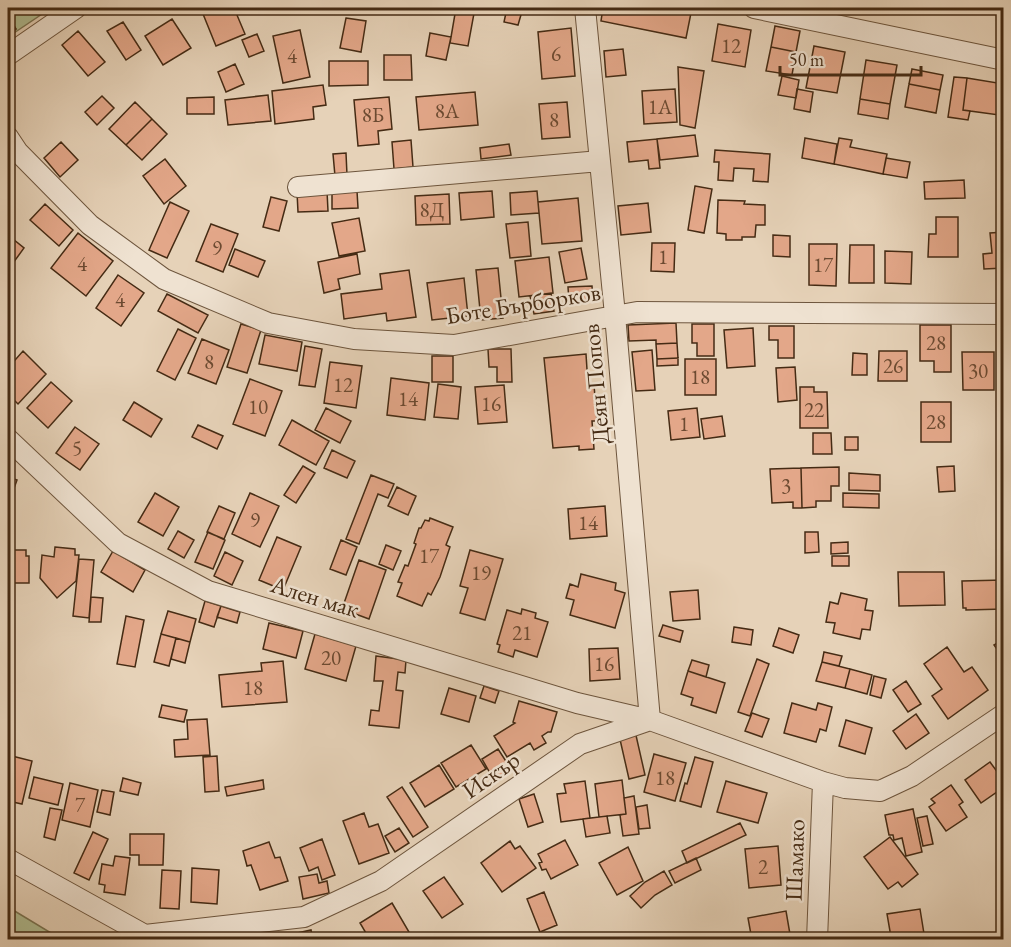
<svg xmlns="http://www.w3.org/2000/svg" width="1011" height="947" font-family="'EB Garamond',serif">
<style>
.green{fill:#b1bd92;stroke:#7b7453;stroke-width:1.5}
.building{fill:#e3a789;stroke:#452b14;stroke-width:1.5}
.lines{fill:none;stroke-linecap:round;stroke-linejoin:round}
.street-casing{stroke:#6d553d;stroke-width:22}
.street{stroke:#efe2d1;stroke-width:20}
.labels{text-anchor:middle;stroke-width:5;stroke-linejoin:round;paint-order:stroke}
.number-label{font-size:21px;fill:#6c4a31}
.street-label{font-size:24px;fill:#452b14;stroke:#efe2d1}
</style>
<rect width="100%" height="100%" fill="#e6d2b8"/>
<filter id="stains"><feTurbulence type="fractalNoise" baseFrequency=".00333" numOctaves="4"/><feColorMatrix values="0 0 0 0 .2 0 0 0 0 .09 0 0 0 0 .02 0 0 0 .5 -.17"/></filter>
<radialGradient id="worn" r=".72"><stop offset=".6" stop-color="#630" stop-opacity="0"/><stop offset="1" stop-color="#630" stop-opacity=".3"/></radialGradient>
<!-- green -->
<path class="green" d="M8 8H51L8 37 16 29 8 16Z
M8 907 61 939H8Z"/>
<!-- building -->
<path class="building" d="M205 8H234L245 34 216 46 201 9Z
M456 8H475L468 46 450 43Z
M507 8H523L518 25 504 22Z
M603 8H692L686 38 601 21Z
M8 16 16 29 8 35Z
M346 18 366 21 361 52 340 48Z
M172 19 191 48 163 65 145 36Z
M123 22 141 50 126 60 107 31Z
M718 24 751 30 745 67 712 61Z
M775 26 800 31 796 52 771 47Z
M571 28 575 76 542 79 538 32Z
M300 30 310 77 283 83 273 36Z
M78 31 105 62 88 76 62 45Z
M430 33 451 37 446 60 426 56Z
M257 34 264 51 249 57 242 40Z
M814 46 845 52 837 93 806 88Z
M771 47 796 52 792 75 766 71Z
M623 49 626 75 606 77 604 51Z
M384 55H411L412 80H384Z
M866 60 897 65 890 104 860 99Z
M329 61H368V85L329 86Z
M235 64 244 84 226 92 218 72Z
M678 67 704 71 695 128 680 125Z
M912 69 943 75 940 90 909 84Z
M782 76 799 80 796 98 778 95Z
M954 77 967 78 963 110 970 111 968 120 948 117Z
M967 78 1004 84 999 115 963 110Z
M909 84 940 90 936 113 905 107Z
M323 85 326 105 313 107 314 119 275 124 272 91Z
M675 89 677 122 644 124 642 91Z
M797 89 813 92 810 112 794 109Z
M475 92 478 125 419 130 416 97Z
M268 95 271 121 228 125 225 100Z
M102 96 114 108 97 125 85 112Z
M214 97V114H187V98Z
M389 97 392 129 378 131 379 144 358 146 354 100Z
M860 99 890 104 888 119 858 114Z
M135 102 152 119 126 145 109 129Z
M567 102 570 137 542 139 539 104Z
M152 119 167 134 142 160 126 145Z
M695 135 698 156 660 160 657 139Z
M805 138 837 144 834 164 802 158Z
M839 138 852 140 850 147 887 154 883 174 834 164Z
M657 139 660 168 649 169 648 160 629 162 627 142Z
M411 140 413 167 394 169 392 142Z
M61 142 78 160 60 177 44 158Z
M509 144 511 155 481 159 480 148Z
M715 150 770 154 768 182 753 181 754 169 734 168 733 181 718 180 719 162H714Z
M346 153 347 175 335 176 333 154Z
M886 158 910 162 907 178 883 174Z
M165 159 186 186 164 204 143 176Z
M964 180 965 198 925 199 924 182Z
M695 186 712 189 704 233 688 230Z
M327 191 328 211 298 212 297 192Z
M357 191 358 208 332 209V192Z
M492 191 494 217 461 220 459 193Z
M537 191 539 213 511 215 510 193Z
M449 194 450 224 416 225 415 196Z
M271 197 287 201 279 231 263 227Z
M578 198 582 241 542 244 538 202Z
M718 200 745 201 744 204 765 205V225H756L755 237H742V240H726V234L717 233Z
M170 202 189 211 167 258 149 250Z
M648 203 651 232 621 235 618 206Z
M45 204 73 230 59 246 30 220Z
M936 217H958V257H928L929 234H936Z
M359 218 365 251 339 256 332 223Z
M528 222 531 256 510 258 506 224Z
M211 224 238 234 223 272 196 261Z
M1004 232V268L984 269 983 254 992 253 990 233Z
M78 233 113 261 86 296 51 268Z
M8 235 24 248 8 270Z
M773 235 790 236V257L773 256Z
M652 243H675L674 272 651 271Z
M809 244H837L836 286 809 285Z
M850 245H874V283H849Z
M581 248 587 279 565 283 559 252Z
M235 249 265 261 258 277 229 265Z
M885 251 912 252 911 284 885 283Z
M357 254 360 274 338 279 340 289 324 293 318 262Z
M549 257 553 293 519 297 515 261Z
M498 268 503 318 481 320 476 270Z
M409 270 416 317 387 321 386 313 344 319 341 294 382 289 380 274Z
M118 275 144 293 121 326 96 308Z
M464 278 468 316 432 320 427 283Z
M592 286 593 300 569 302 568 287Z
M551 293 554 311 534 314 530 296Z
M167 294 208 315 198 333 158 311Z
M676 323 677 343 656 344V340L629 341 628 325Z
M241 324 261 330 247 373 227 367Z
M692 324H714V356H697V343H692Z
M920 325H951V372H934V361H920Z
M769 326H794V358H778V340H769Z
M753 328 755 366 727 368 724 330Z
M178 329 196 338 175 380 157 371Z
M265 335 302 342 297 371 259 364Z
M202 339 229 350 216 384 188 373Z
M677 343 678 358 657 359 656 344Z
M305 346 322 349 315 387 299 385Z
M488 349H511L512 382H497V367H489Z
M652 350 655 390 636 391 632 352Z
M23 351 46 374 18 404 8 394V368Z
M879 351H907V381H878Z
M962 352H994V390H963Z
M853 353 867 354V375H852Z
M586 354 588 385H594L597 421H592L594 449 579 450V446L553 448 544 358Z
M432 356H453V382H432Z
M678 358V365L657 366V359Z
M685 359H716V395H685Z
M330 362 362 366 356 408 324 403Z
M795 367 797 400 778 402 776 368Z
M391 378 429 383 425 420 387 415Z
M250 379 282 391 265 436 233 424Z
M51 382 72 401 48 428 27 408Z
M438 384 461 387 458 419 434 417Z
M504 385 507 422 478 424 475 387Z
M800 387H814V392H827L828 428H800Z
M134 402 162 419 151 437 123 420Z
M921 402H951V442H921Z
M326 408 351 421 340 443 315 430Z
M697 408 700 437 671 440 668 411Z
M722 416 725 436 704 439 701 419Z
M292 420 329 441 316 465 279 445Z
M198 425 223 436 217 449 192 437Z
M75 427 99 444 80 470 56 453Z
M813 433H831L832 454H813Z
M845 437H858V450H845Z
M332 450 355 461 347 478 324 468Z
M303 466 315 473 296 503 284 495Z
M954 466 955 491 939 492 937 467Z
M839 467V486H831V501H816V507L802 508 801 468Z
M801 468 802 508H793V502L772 503 770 469Z
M849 473 880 475V491L849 490Z
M371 475 394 484 388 498 378 494 359 544 346 539Z
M8 477 17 480 8 505Z
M397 487 416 496 408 515 388 506Z
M155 493 179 507 163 536 138 522Z
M250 493 279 506 260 547 232 534Z
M843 493 879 494V508L843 507Z
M219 506 235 513 224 539 207 532Z
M605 506 607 536 570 539 568 509Z
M430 518 453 527 446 545 450 547 440 577 431 595 428 593 422 606 397 596 402 583 398 582 405 565 408 566 416 544 414 543 419 528H421L425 520 429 521Z
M178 531 194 540 184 558 168 549Z
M208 532 225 540 213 569 195 562Z
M805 532H818L819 552 805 553Z
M277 537 301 547 283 590 259 580Z
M341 540 357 547 346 575 330 569Z
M848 542V553L831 554V543Z
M386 545 401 551 393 570 379 564Z
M55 547 75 549V555H79L76 581 57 598 40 578 42 555 54 557Z
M9 550H26V556H29V583H8Z
M470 550 503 559 485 620 460 613 468 588 460 586Z
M113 551 145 570 133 592 101 572Z
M225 552 243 561 232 585 214 576Z
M832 556H849V566H832Z
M79 559 94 560 89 618 73 616Z
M359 560 386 570 369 619 342 609Z
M898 572H944L945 605 899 606Z
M581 574 616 583 615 590 625 593 615 628 570 615 574 600 566 598 570 584 578 587Z
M1004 580V609L966 610V608H963L962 581Z
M698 590 700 619 673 621 670 592Z
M841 593 867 599 865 610 873 611 870 630 862 629 860 639 833 633 835 623 826 622 830 602 838 604Z
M91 597 103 598 101 622H89Z
M205 601 221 606 214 627 199 622Z
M221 606 240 612 237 623 217 617Z
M522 609 536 613 535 618 548 622 537 657 515 650 513 657 498 652 500 645 497 644 507 610 521 614Z
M168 611 196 619 190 642 161 634Z
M126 616 144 620 135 667 117 664Z
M269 623 303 631 296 658 263 649Z
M663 625 683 631 680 642 659 636Z
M734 627 753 630 751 645 732 642Z
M779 628 799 635 793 653 773 646Z
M161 634 176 638 169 666 154 662Z
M315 634 356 646 346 681 305 669Z
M176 638 190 642 185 663 171 659Z
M1004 639V659L994 645Z
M947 647 964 672 972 667 988 690 948 719 932 696 942 689 924 664Z
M618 648 620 679 590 681 589 649Z
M824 652 842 656 839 666 822 662Z
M376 656 406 660 405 673 398 672 396 690 403 691 399 728 369 725 371 710 379 711 383 681H374Z
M757 659 769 664 750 716 738 712Z
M692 660 709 665 706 677 688 671Z
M283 661 287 702 222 707 219 675 262 671 261 663Z
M822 662 850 669 845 688 816 681Z
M850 669 872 675 867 694 845 688Z
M688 671 725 683 716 713 691 705 693 698 681 694Z
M874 676 886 679 881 698 870 695Z
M906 681 921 704 908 712 893 690Z
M484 686 499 691 495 703 480 698Z
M449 688 476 696 469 722 441 714Z
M519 701 557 712 551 732H548L542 736 546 743 534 750 530 743 507 757 494 736 515 723 513 722Z
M792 703 816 710 818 703 832 707 826 731 820 729 816 742 784 733Z
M162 705 187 710 184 722 159 717Z
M752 713 769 719 762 737 745 731Z
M916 714 929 733 906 749 893 731Z
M207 719 210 755 175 757 174 740 188 739 187 720Z
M846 720 872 728 865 754 839 746Z
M635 731 645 775 629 779 619 735Z
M471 745 486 769 456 787 441 763Z
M498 749 511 769 494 780 482 759Z
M654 754 686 763 675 801 644 792Z
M8 755 32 761 22 804 8 801Z
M217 756 219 791 205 792 203 757Z
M695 757 713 762 701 807 680 801 685 783 687 784Z
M990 762 1004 781V787L981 803 965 780Z
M439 765 454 789 425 807 410 783Z
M34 777 63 784 58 805 29 798Z
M123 778 141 783 138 795 120 791Z
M263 780 264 789 227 796 225 787Z
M622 780 626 814 599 817 595 784Z
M585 781 590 818 561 822 557 794 566 793 564 784Z
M726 781 767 793 758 823 717 812Z
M70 783 98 790 90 827 62 820Z
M951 785 963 802 959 805 967 817 946 831 929 807 935 803 931 799Z
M402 787 428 827 413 837 387 797Z
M102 790 114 792 110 815 97 812Z
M534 794 543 822 528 827 519 799Z
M634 796 639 834 623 836 620 815 626 814 624 798Z
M647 805 650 828 639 829 636 807Z
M50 808 62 810 55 840 44 837Z
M913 809 922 852 906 856 902 838 894 840 893 835H889L885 815Z
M364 813 369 827 378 824 389 853 359 864 343 821Z
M607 816 610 833 586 837 583 819Z
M927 816 933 844 923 846 917 818Z
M740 823 746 835 687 863 682 851Z
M399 828 409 843 395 852 385 836Z
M93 832 108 839 89 880 74 873Z
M130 834H164L163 865H139V855H130Z
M890 837 918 874 902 887 898 882 888 889 864 857Z
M322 839 335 875 322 880 318 867 309 871 300 848Z
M565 840 578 865 551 879 546 869 542 870 539 863 542 862 538 854Z
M510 841 515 849 520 846 536 868 502 892 481 863Z
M269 842 275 858 280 857 288 881 260 890 251 865 247 866 243 851Z
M778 846 781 885 749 888 745 849Z
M628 847 643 881 617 895 599 863Z
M115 856 130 858 125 895 104 892 105 885 99 884 102 864 113 866Z
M696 858 701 870 675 883 669 871Z
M192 868 219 870 217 904 191 902Z
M162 870 181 871 179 909 160 908Z
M664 871 672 885 655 895 641 908 630 896 645 882Z
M317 874 319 883 327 881 329 893 303 899 299 877Z
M444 877 463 904 442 918 423 891Z
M544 892 557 925 540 932 527 899Z
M392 903 409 932 397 940H370L360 923Z
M920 909 925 940H877L891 937 887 914Z
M786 911 791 940H752L748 918Z
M311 930 313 940H280L279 937Z"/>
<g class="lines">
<defs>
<path id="street" d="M754 8 1004 60
M8 55 76 8
M8 137 18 152 90 225 164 279 268 323 354 339 454 345 637 312 1004 314
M298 187 600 161
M8 439 118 543 208 591 577 703 650 720 615 315 585 8
M8 859 145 935 304 917 381 881 580 744 650 720 823 782 845 788 880 791 912 776 1004 714
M817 940 823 782"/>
</defs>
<!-- street casing -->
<use href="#street" class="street-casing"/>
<!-- street -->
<use href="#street" class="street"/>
</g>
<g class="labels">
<!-- number labels -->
<g class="number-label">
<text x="731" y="53">12</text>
<text x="556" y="61">6</text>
<text x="292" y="63">4</text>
<text x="660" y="114">1А</text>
<text x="447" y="118">8А</text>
<text x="373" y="122">8Б</text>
<text x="554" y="127">8</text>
<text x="432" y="217">8Д</text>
<text x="217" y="255">9</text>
<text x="663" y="264">1</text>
<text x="82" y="271">4</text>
<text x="823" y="272">17</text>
<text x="120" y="307">4</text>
<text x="936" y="350">28</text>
<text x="209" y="369">8</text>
<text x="893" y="373">26</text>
<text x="978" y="378">30</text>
<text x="700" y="384">18</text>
<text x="343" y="392">12</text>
<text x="408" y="406">14</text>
<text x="491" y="411">16</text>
<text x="258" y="414">10</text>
<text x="814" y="417">22</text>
<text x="936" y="429">28</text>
<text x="684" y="431">1</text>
<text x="77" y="455">5</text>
<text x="786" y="493">3</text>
<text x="255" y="527">9</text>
<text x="588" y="530">14</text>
<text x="429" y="563">17</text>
<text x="481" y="580">19</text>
<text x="522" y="640">21</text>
<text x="331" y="665">20</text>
<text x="604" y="671">16</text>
<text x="253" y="695">18</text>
<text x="665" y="785">18</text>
<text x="80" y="812">7</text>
<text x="763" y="874">2</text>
</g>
<!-- street labels -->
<g class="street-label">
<text transform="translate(523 304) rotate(-9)" y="8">Боте Бърборков</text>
<text transform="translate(596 384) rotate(-95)" y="8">Деян Попов</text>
<text transform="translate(315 597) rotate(17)" y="8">Ален мак</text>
<text transform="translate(491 775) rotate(-35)" y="8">Искър</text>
<text transform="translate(795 860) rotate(-88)" y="8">Шамако</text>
</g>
</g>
<!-- margin -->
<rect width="1011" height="947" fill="none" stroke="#e6d2b8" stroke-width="30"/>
<rect x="9" y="9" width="993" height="929" fill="none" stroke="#452b14" stroke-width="3"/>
<rect x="15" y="15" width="981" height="917" fill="none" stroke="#452b14" stroke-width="1.5"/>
<!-- scale -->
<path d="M780 66v9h141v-9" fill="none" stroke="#452b14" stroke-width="3"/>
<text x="789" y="66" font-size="18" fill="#452b14" stroke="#efe2d1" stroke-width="4.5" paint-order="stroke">50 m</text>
<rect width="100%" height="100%" filter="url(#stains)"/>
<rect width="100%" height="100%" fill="url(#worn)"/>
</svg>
